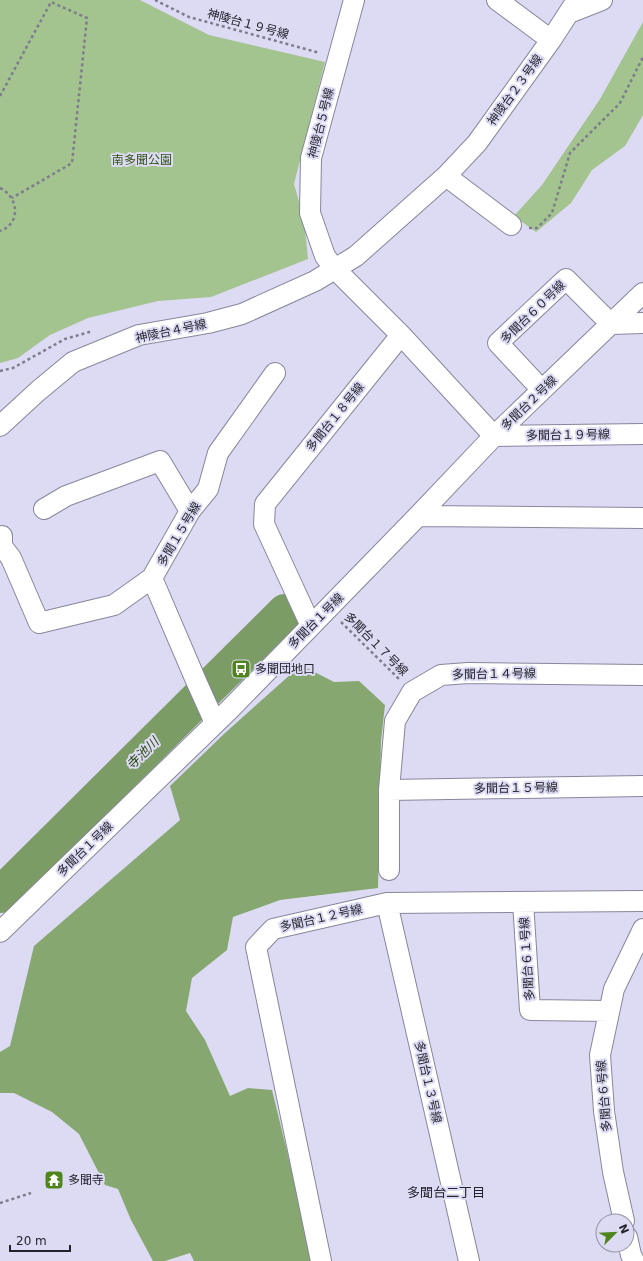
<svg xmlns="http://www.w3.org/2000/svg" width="643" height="1261" font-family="'DejaVu Sans','Noto Sans JP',sans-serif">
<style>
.green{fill:#a3c38f}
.forest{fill:#86a870}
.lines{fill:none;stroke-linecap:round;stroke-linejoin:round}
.river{stroke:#7b9c64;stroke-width:36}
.minor-casing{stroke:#87869c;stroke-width:22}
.path{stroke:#7e7c8d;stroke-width:2.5;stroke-dasharray:3 3;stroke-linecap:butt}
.minor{stroke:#fff;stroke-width:20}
.labels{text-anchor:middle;stroke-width:4;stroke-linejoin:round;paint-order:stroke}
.street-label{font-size:12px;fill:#24232c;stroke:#dddbf4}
.park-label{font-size:12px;fill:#315116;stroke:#dddbf4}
.poi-label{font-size:12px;fill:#24232c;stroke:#dddbf4;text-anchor:start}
.water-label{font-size:13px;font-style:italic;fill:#28470b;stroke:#dddbf4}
.neighbourhood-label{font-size:13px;fill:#24232c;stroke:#dddbf4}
</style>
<rect width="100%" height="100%" fill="#dddbf4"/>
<!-- green -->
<path class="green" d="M0 0H140L209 35 325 62 294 184 304 219 308 259 211 297 158 301 88 318 50 335 18 358 0 363Z
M643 22V115L625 146 592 170 571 203 536 232 514 216 542 185 600 99Z"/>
<!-- forest -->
<path class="forest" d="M301 665 334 682 359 681 385 705 381 741 378 888 280 900 233 917 227 950 192 978 186 1011 205 1040 230 1096 248 1088 272 1090 314 1261H194L190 1253 165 1261H153L131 1220 118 1189 105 1185 79 1134 52 1112 14 1093H0V1052L10 1046 34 946 180 820 170 786 225 733Z"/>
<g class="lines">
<!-- river -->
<path class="river" d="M0 895 285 612"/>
<defs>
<path id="minor" d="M354 0 311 158 310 213 325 256 334 268 401 335
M497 0 551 40
M569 13 602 0
M446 176 511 225
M542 390 498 343 566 279 611 324 643 323
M0 426 38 391 73 362 139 335 208 323 242 314 315 281 356 256 446 176 477 143 551 40 577 0
M44 509 66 496 160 461 190 511
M418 516 643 518
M2 536V546L11 558 39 623 114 605 152 578
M311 626 264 524 265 504 401 335 494 436 643 434
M215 723 197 683 152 578 190 511 208 489 218 453 275 373
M389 790 643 786
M389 870V790L395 721 412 692 441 675 468 673 643 675
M523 902 530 1010 609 1011
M387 903 469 1261
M0 932 230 709 418 516 494 436 643 293
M624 1221 613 1172 604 1111 600 1055 614 989 643 929
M627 1237 631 1255 634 1261
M321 1261 256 947 273 929 387 903 643 901"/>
</defs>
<!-- minor casing -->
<use href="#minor" class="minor-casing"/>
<!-- path -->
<path class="path" d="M155 0 189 17 320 53
M0 96 51 2 87 18 72 163 12 198
M0 188C19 197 21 224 0 231
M529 228H537L552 213 570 153 620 103 643 57
M0 371 13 368 65 339 93 331
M341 622 399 679
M0 1203 31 1193"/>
<!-- minor -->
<use href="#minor" class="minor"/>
</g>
<!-- icons -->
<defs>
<symbol id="bus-square" viewBox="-11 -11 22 22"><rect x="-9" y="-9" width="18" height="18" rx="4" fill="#50851d" stroke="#dddbf4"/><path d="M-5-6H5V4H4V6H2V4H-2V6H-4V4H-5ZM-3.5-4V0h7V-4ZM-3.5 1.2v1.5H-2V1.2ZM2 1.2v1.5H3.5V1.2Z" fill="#fff"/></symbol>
<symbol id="temple-square" viewBox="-11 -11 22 22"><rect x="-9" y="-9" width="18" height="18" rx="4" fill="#50851d" stroke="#dddbf4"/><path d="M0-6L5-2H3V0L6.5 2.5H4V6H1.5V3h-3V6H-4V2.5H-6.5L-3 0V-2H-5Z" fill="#fff"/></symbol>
</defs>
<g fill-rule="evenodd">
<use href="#bus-square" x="230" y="658" width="22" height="22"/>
<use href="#temple-square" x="43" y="1169" width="22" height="22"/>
</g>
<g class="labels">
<!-- street labels -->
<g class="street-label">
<text transform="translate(248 24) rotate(15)" y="4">神陵台１９号線</text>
<text transform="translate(515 90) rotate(-54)" y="4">神陵台２３号線</text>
<text transform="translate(321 123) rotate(-76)" y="4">神陵台５号線</text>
<text transform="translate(533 312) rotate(-44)" y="4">多聞台６０号線</text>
<text transform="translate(171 331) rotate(-12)" y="4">神陵台４号線</text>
<text transform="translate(529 403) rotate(-44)" y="4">多聞台２号線</text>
<text transform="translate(335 417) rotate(-51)" y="4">多聞台１８号線</text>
<text transform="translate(568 435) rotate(-1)" y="4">多聞台１９号線</text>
<text transform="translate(179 534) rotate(-59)" y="4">多聞１５号線</text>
<text transform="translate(316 621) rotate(-45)" y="4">多聞台１号線</text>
<text transform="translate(376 644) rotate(45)" y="4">多聞台１７号線</text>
<text transform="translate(494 674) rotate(-1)" y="4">多聞台１４号線</text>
<text transform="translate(516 788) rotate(-1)" y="4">多聞台１５号線</text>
<text transform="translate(85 849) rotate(-44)" y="4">多聞台１号線</text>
<text transform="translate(321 918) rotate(-13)" y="4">多聞台１２号線</text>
<text transform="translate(527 959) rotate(-94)" y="4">多聞台６１号線</text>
<text transform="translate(428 1082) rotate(77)" y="4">多聞台１３号線</text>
<text transform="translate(604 1096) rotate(-95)" y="4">多聞台６号線</text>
</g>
<!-- park labels -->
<g class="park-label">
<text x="142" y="164">南多聞公園</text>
</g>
<!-- poi labels -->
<g class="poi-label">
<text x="255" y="673">多聞団地口</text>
<text x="68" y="1184">多聞寺</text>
</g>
<!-- water labels -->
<g class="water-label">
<text transform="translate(142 753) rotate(-45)" y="5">寺池川</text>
</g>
<!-- neighbourhood labels -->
<g class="neighbourhood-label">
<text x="446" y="1197">多聞台二丁目</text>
</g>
</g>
<!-- north arrow -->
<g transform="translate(615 1233) rotate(66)"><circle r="19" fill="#dddbf4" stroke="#9391a4"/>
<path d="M0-3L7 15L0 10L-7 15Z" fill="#50851d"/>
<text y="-6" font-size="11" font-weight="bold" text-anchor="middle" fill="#24232c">N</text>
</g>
<!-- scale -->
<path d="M10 1245v6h60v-6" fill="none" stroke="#24232c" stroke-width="2"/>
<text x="16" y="1245" font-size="12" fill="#24232c" stroke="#dddbf4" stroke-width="3" paint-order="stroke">20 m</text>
</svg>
